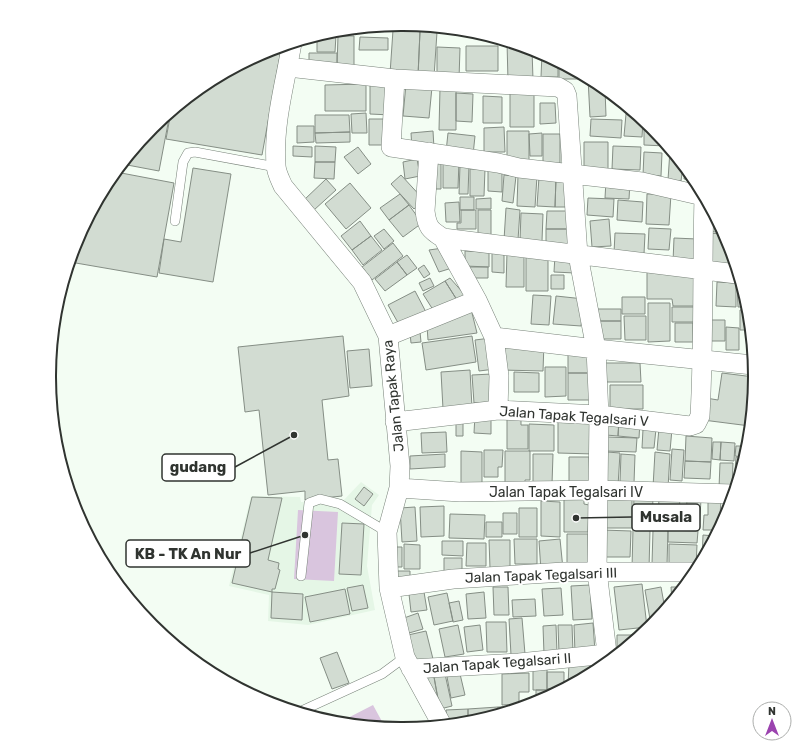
<svg xmlns="http://www.w3.org/2000/svg" width="804" height="753" font-family="Rubik,sans-serif">
<style>
.built{fill:#e5f6e6}
.green{fill:#d9c5de}
.building{fill:#d2dcd2;stroke:#858e85}
.lines{fill:none;stroke-linecap:round;stroke-linejoin:round}
.lane-casing{stroke:#79837a;stroke-width:10}
.street-casing{stroke:#79837a;stroke-width:20}
.lane{stroke:#fff;stroke-width:9}
.street{stroke:#fff;stroke-width:19}
.labels{text-anchor:middle;stroke-width:4;stroke-linejoin:round;paint-order:stroke}
.street-label{font-size:14px;fill:#303430;stroke:#fff}
.rim{fill:none;stroke:#303430;stroke-width:2}
.leader{fill:none;stroke:#303430;stroke-width:1.5}
.callout-dot{fill:#303430;stroke:#fff;stroke-width:1.5}
.callout{fill:#fff;stroke:#303430;stroke-width:1.5}
.callout-label{font-size:15px;text-anchor:middle;font-weight:bold;fill:#303430}
</style>
<rect width="100%" height="100%" fill="#f3fdf3"/>
<!-- built -->
<path class="built" d="M361 482 379 495 372 505 367 566 375 610 308 625 268 621 269 595 229 586 251 496 300 497 301 502H342Z"/>
<!-- green -->
<path class="green" d="M298 510 338 512 334 581 294 579Z
M373 705 385 727 338 723Z"/>
<!-- building -->
<path class="building" d="M393 30 420 31 418 76 390 74Z
M420 31 437 32 434 77 418 76Z
M336 35 335 52H317V36Z
M338 36H354V67L337 66Z
M360 37 388 38V50H359Z
M507 42 532 49 533 80 508 81Z
M466 46H498V71H466Z
M437 47 460 48 459 79 437 78Z
M273 49 281 50 262 155 166 139 171 112 206 83Z
M309 53H337V68H309Z
M542 53 558 62V77H541Z
M559 63 578 73V79H559Z
M588 78 605 89 606 116 590 117Z
M370 83 392 84 391 115 370 114Z
M366 84V111H325V85Z
M406 84 432 87 429 118 403 116Z
M440 88H456V130H439Z
M510 89H534V127H510Z
M456 93 473 94 472 122 456 121Z
M483 96 502 97V123H483Z
M540 103H555L556 123 540 124Z
M170 113 159 171 122 164 153 127Z
M366 113 367 133H352L351 114Z
M626 114H635L643 121 642 137 624 136Z
M315 115H349L350 132 315 133Z
M369 119H390V145H369Z
M591 119 622 120 621 138 590 136Z
M297 126H314V142L297 143Z
M504 127 505 152H484V128Z
M644 129H653L666 146 644 145Z
M433 131 434 148 412 149 411 133Z
M507 131H529V161H507Z
M350 132V142L316 143 315 133Z
M448 133 475 136 473 155 446 152Z
M542 133V156H530L529 134Z
M543 134H560V164H543Z
M584 142H608V173H584Z
M293 146 312 147V157L293 156Z
M315 146 336 147 335 162H315Z
M613 146 641 147 640 170 612 169Z
M358 147 371 164 358 174 344 157Z
M670 150 683 166 681 181 668 180Z
M644 152 662 153 661 176 643 175Z
M430 158H441V189H430Z
M417 159 420 176 405 179 403 162Z
M443 161H459L458 188H443Z
M315 162H335L334 179 314 178Z
M460 165H469L468 194H459Z
M193 168 231 174 213 282 159 273 164 239 181 242Z
M488 168 502 169V192L488 191Z
M685 168 694 180 684 179Z
M470 169H485L484 196H470Z
M116 172 174 183 157 277 70 262 76 241 109 180Z
M401 175 424 200 414 209 391 184Z
M504 175 516 176 513 203 502 201Z
M518 175 537 176 535 207 517 206Z
M539 177 556 178 555 207 537 206Z
M556 178 568 179 567 207H555Z
M326 179 336 190 314 210 304 200Z
M606 181 630 182 629 199 605 198Z
M350 183 371 208 346 229 325 204Z
M400 194 409 205 389 220 380 208Z
M647 194H671L669 225 646 224Z
M460 197H474V210H460Z
M491 198V209H476V199Z
M588 198 614 199 613 217 587 215Z
M618 200 643 202 642 222 617 220Z
M459 202 460 222H446L445 203Z
M409 205 422 223 403 237 389 220Z
M506 208 520 210 518 240H504Z
M710 208 723 233 708 231Z
M461 210H476V229H457V223H461Z
M478 210H491V238H478Z
M547 211H569V229H546Z
M521 213 543 214 542 241H520Z
M609 219 611 246 592 247 590 221Z
M360 221 371 236 352 250 341 236Z
M649 228 671 229 669 250 648 249Z
M384 229 394 241 384 249 374 236Z
M546 229H569V245H546Z
M615 233 645 234 644 254 614 253Z
M708 233 724 234 734 261 733 267 705 264Z
M371 236 382 250 363 265 352 250Z
M674 238 697 239 696 263 673 262Z
M393 243 403 256 372 280 362 267Z
M443 248 452 268 439 272 429 250Z
M465 251 489 252V267L465 266Z
M492 251H504V273L492 272Z
M507 252H524V287H506Z
M407 255 417 268 407 275 397 262Z
M555 255 576 256 575 273 554 272Z
M526 257H548V291H526Z
M397 262 407 275 385 291 375 279Z
M424 265 430 274 424 278 418 269Z
M465 267H488V278H464Z
M647 271 697 275 698 306H673L672 299H647Z
M551 275H564V289H551Z
M430 278 434 286 423 291 419 283Z
M450 278 465 295 457 300 445 281Z
M445 281 457 300 435 313 423 294Z
M717 282 736 283V307L716 306Z
M737 282H740L748 307H738Z
M415 291 427 314 401 328 388 305Z
M533 295 551 296 549 325 531 324Z
M556 296 584 299 581 326 553 324Z
M622 297H645V314H622Z
M648 303H670V341L648 342Z
M672 307H697V322H672Z
M471 309 477 333 428 340 427 326Z
M597 309H621V321H597Z
M748 309 750 330H740V310Z
M624 316H646V340H625Z
M708 320H725V341H708Z
M597 321H621V339H597Z
M675 323H693V342H675Z
M726 327 739 328V350H726Z
M420 332 421 342 411 343 410 333Z
M343 336 349 396 322 400 328 460 338 459 342 496 305 500V491L268 495 259 410 245 412 238 347Z
M472 336 476 362 426 370 422 343Z
M491 338 495 369 479 371 475 340Z
M501 342 544 343 543 371 501 370Z
M369 349 372 386 350 388 347 351Z
M568 351H592V373H568Z
M604 363H640L641 382H604Z
M545 367H566V396L545 397Z
M470 370 472 408 443 409 441 372Z
M514 372 539 373V392H514Z
M568 373H592V400H568Z
M722 373 754 377 750 426 703 420 706 398 718 400Z
M492 374 494 402 474 403 472 375Z
M610 385H643V409H610Z
M475 415 491 416V434L474 433Z
M507 417H521V425H528V449H507Z
M558 417 595 418 594 454 558 453Z
M607 418 619 419 618 436 606 435Z
M456 419H463V436H456Z
M619 419 640 421 639 438 618 436Z
M529 424 554 425V451H529Z
M659 428 672 429 670 451 657 450Z
M643 429H656L654 448H642Z
M446 432 447 452 422 453 421 433Z
M686 436 712 438 711 462 685 461Z
M607 437 637 438 636 452 606 451Z
M713 442H721L720 460 712 459Z
M721 442 735 443 734 461 720 460Z
M736 446H747L744 457 735 456Z
M672 449 684 450 682 481 670 480Z
M484 450H503L502 467H498V477H484Z
M461 451 482 452V486H461Z
M505 451H530V480H525V484H505Z
M607 452 620 453 618 486 605 485Z
M655 452 670 454 668 488 653 487Z
M445 454V467L410 469V456Z
M533 454H553L552 484H533Z
M621 454 635 455 634 483 620 482Z
M569 457H589L590 484H569Z
M736 457H744L736 484H734Z
M685 461 711 462 710 479 684 478Z
M720 463H733L732 488H719Z
M364 487 373 494 364 506 355 499Z
M603 495 632 496V528H603Z
M659 495 680 496 679 519H686L687 499 701 500 699 530 658 528Z
M252 497 282 498 268 560 279 563 278 569 280 570 275 589H272V592L232 583Z
M634 497H653L652 527H633Z
M564 499H584V504L589 505 588 532H564Z
M708 500H721L720 515H726L718 530H703L704 515H708Z
M541 501 560 502V537L541 536Z
M444 506V536L421 537 420 507Z
M415 507 417 541 402 542 400 508Z
M519 508H537V537H519Z
M503 513H517V534H503Z
M450 514 485 515 484 539 449 538Z
M486 522H502V537H486Z
M342 523 364 524 361 575 339 574Z
M633 529 650 530 649 569 632 568Z
M602 530 631 531 630 557H601Z
M653 530H668L667 565 652 564Z
M668 530 698 531 697 543 668 542Z
M567 534H588V567H567Z
M703 535 715 536 702 560Z
M514 539H537V564H515Z
M560 539 563 569 541 571 539 541Z
M489 540H510V568H490Z
M442 541H463V556L442 555Z
M467 543H486V566H466Z
M404 544 420 545V569H404Z
M669 544 697 545 696 566 669 565Z
M393 547H402V567H393Z
M444 558H462V574H444Z
M393 571H410V582H394Z
M642 584 647 627 619 630 614 587Z
M363 585 368 608 352 611 347 588Z
M590 585 592 619 573 620 571 586Z
M493 587H508L509 615H494Z
M661 587 665 609 651 625 645 590Z
M671 587H683L672 601Z
M561 588 563 615 544 616 542 589Z
M345 589 350 614 310 622 305 597Z
M272 592 303 594 302 620 271 618Z
M424 592 427 610 411 612 409 594Z
M484 592 486 618 468 619 466 594Z
M447 593 453 621 434 625 428 597Z
M535 599 536 616 513 617 512 600Z
M459 601 463 620 453 622 449 603Z
M418 613 423 629 409 633 404 618Z
M522 618 525 654 511 655 509 619Z
M486 622H506L507 652H487Z
M593 623 595 652 575 653 574 625Z
M458 625 464 654 445 657 439 629Z
M480 625 483 650 467 652 464 627Z
M556 625 557 653 544 654 543 626Z
M558 625H572L573 652 559 653Z
M426 631 433 659 415 664 408 635Z
M617 635H641L620 651 617 652Z
M337 652 349 683 332 689 320 658Z
M569 664 590 665 589 674 568 685Z
M591 665H603L590 674Z
M533 669H547V690H533Z
M547 672H564V688L547 689Z
M529 673V692H519V704L502 705V674Z
M445 674 452 706 440 709 434 677Z
M460 674 465 695 451 698 447 677Z
M434 677 438 700 421 679Z
M536 690H559L536 703Z
M526 706 498 714V707Z
M498 707V714L468 722V709Z
M468 709V722L455 724V721H447L446 710Z"/>
<g class="lines">
<defs>
<path id="lane" d="M175 221 183 162 188 153 195 152 276 167
M301 576 309 503 320 499 340 504 387 532
M299 712 382 674 405 657"/>
<path id="street" d="M292 43C285 83 273 125 276 165 276 172 280 179 283 186L362 282 388 336 400 466 399 488 387 532 389 588 405 657 442 725
M288 67 395 79 558 87 565 91 567 96 578 255 596 349 599 415 597 571 608 661
M395 79 391 147 498 163 519 168 642 182 703 196
M429 152 425 211C427 227 430 230 443 238L737 274
M443 238 477 300 494 337 499 376 498 410
M388 336 477 300
M494 337 596 349 753 365
M395 422 498 410 599 415 690 426 696 424 700 416C704 343 702 270 704 197
M399 488 460 492 597 490 733 494
M389 588 453 579 564 572H695
M411 669 519 663 607 654"/>
</defs>
<!-- lane casing -->
<use href="#lane" class="lane-casing"/>
<!-- street casing -->
<use href="#street" class="street-casing"/>
<!-- lane -->
<use href="#lane" class="lane"/>
<!-- street -->
<use href="#street" class="street"/>
</g>
<g class="labels">
<!-- street labels -->
<g class="street-label">
<text transform="translate(393 396) rotate(-96)" y="5">Jalan Tapak Raya</text>
<text transform="translate(574 416) rotate(4)" y="5">Jalan Tapak Tegalsari V</text>
<text x="566" y="497">Jalan Tapak Tegalsari IV</text>
<text transform="translate(541 575) rotate(-2)" y="5">Jalan Tapak Tegalsari III</text>
<text transform="translate(497 663) rotate(-4)" y="5">Jalan Tapak Tegalsari II</text>
</g>
</g>
<!-- crop -->
<path d="M0 0H804V753H0ZM401 31H403A345 345 0 0 1 748 376V377A345 345 0 0 1 403 722H401A345 345 0 0 1 56 377V376A345 345 0 0 1 401 31Z" fill="#fff" fill-rule="evenodd"/>
<path class="rim" d="M401 31H403A345 345 0 0 1 748 376V377A345 345 0 0 1 403 722H401A345 345 0 0 1 56 377V376A345 345 0 0 1 401 31Z"/>
<!-- callouts -->
<path class="leader" d="M294 435L235 467M576 518L632 517M305 535L250 553"/>
<g class="callout-dot">
<circle cx="294" cy="435" r="4"/>
<circle cx="576" cy="518" r="4"/>
<circle cx="305" cy="535" r="4"/>
</g>
<g class="callout">
<rect x="162" y="454" width="73" height="27" rx="4"/>
<rect x="632" y="504" width="68" height="27" rx="4"/>
<rect x="126" y="540" width="124" height="27" rx="4"/>
</g>
<g class="callout-label">
<text x="198" y="472">gudang</text>
<text x="666" y="522">Musala</text>
<text x="188" y="559">KB - TK An Nur</text>
</g>
<!-- north arrow -->
<g transform="translate(772 721)"><circle r="19" fill="#ffffff" stroke="#acaeac"/>
<path d="M0-3L7 15L0 10L-7 15Z" fill="#9b43af"/>
<text y="-6" font-size="11" font-weight="bold" text-anchor="middle" fill="#303430">N</text>
</g>
</svg>
